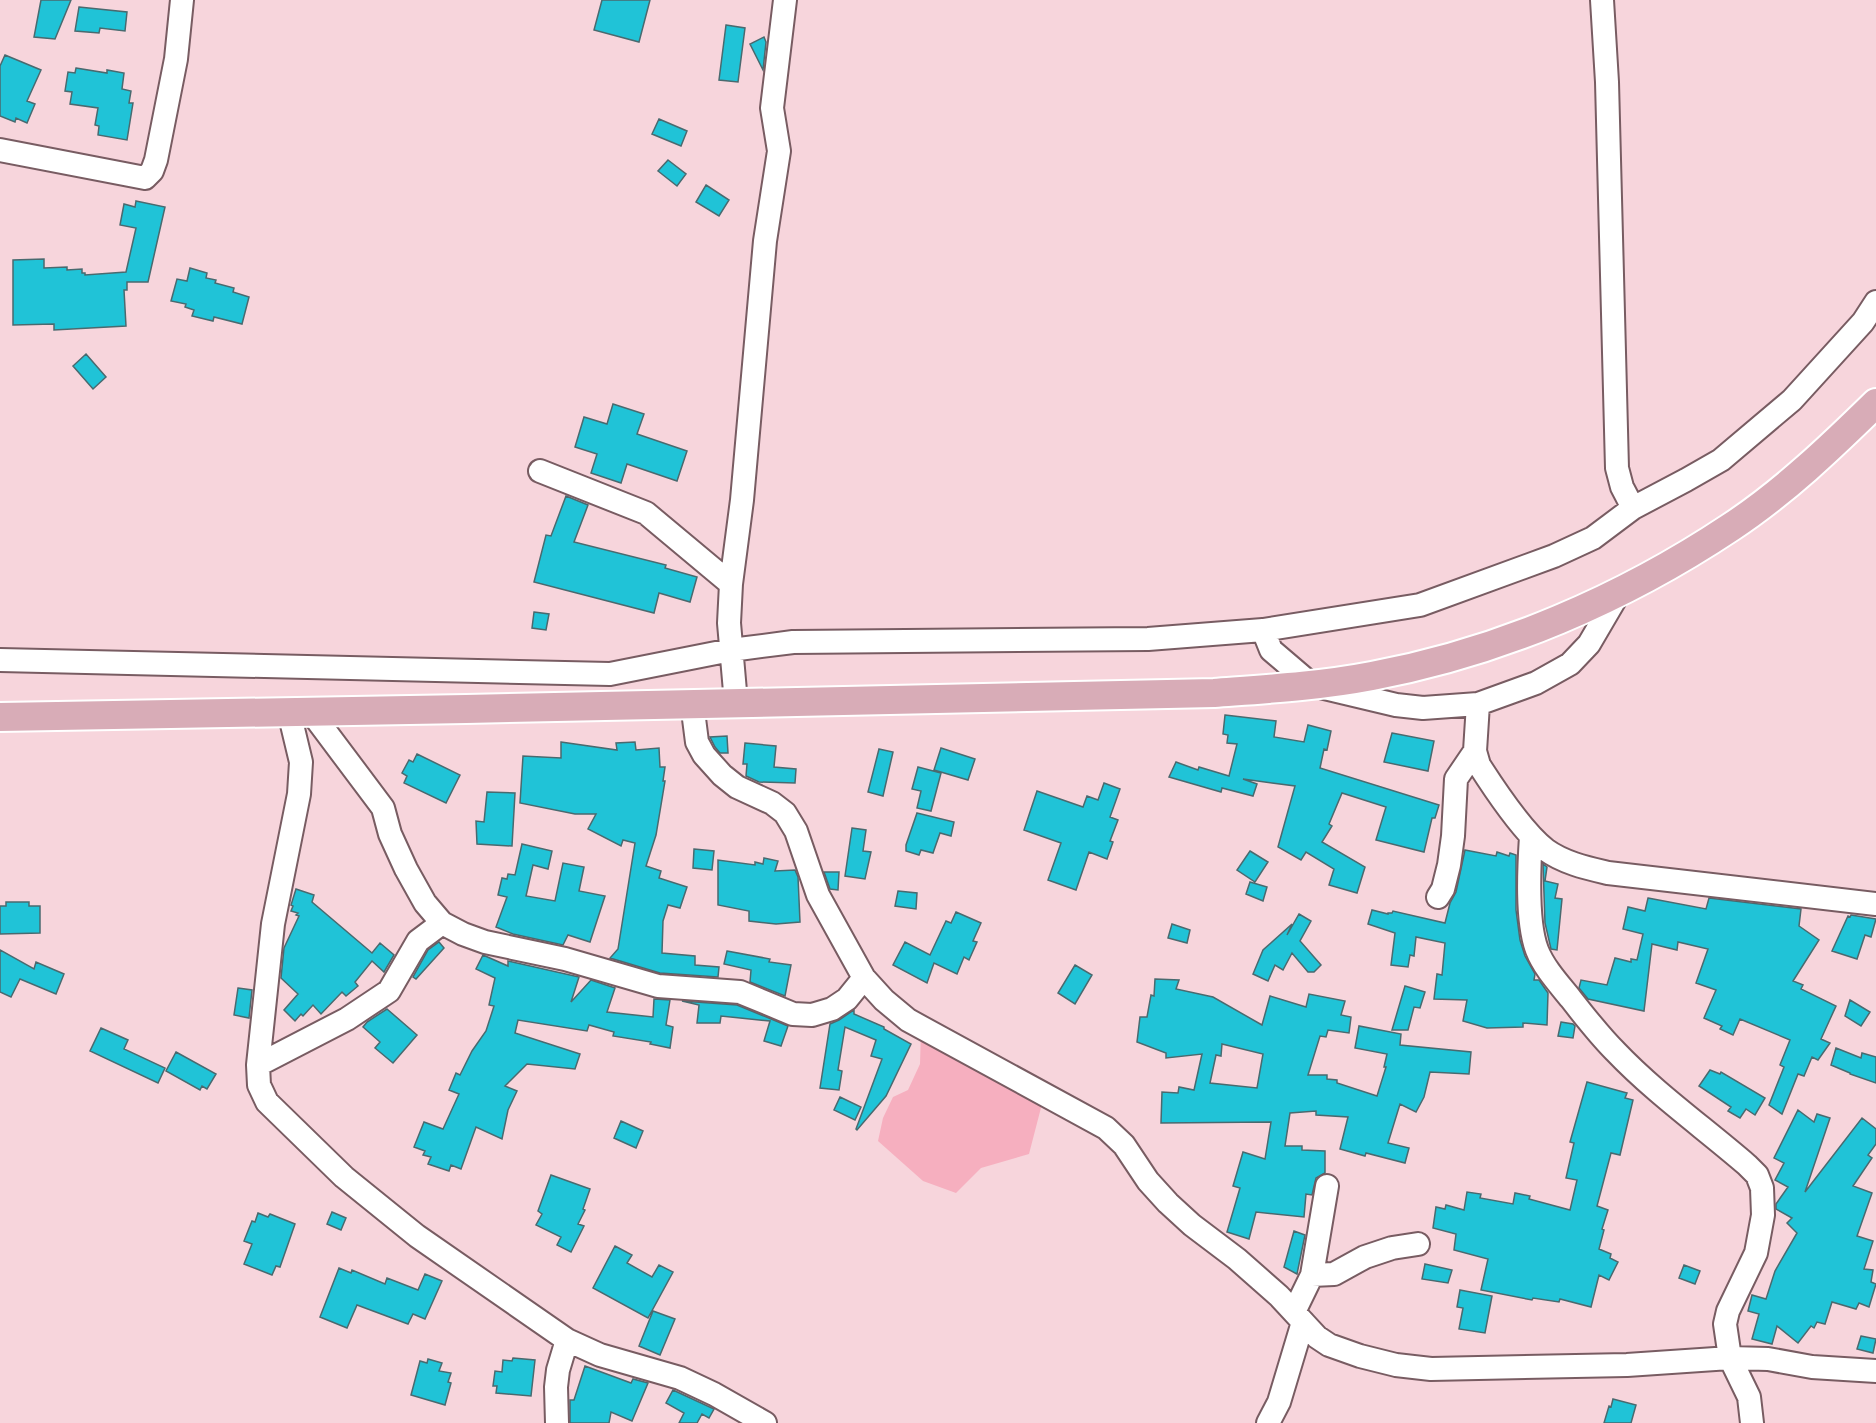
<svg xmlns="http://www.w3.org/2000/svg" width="1876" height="1423" font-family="Overpass,sans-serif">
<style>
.green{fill:#f6afbf}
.building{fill:#20c3d7;stroke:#496a6f;stroke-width:1.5;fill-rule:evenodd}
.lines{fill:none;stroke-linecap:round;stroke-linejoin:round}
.minor-casing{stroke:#785c62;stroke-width:26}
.major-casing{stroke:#fff;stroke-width:32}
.minor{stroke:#fff;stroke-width:22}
.major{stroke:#d8acb7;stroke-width:28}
</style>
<rect width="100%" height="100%" fill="#f7d5dc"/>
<!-- green -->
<path class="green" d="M921 1031 1043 1100 1029 1154 981 1168 956 1193 923 1181 878 1141 883 1118 893 1097 908 1090 920 1064Z"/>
<!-- building -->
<path class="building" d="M41 0H71L55 39 34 37Z
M602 0H650L639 42 594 30Z
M79 7 127 12 125 31 100 28 99 33 75 31Z
M726 25 745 28 738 82 719 80Z
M764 37 766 42 763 70 750 44Z
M5 55 41 70 27 101 35 104 27 123 16 118 15 122 0 116V66Z
M76 68 107 73V70L124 73 122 89 131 91 129 103H133L127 140 98 135 99 126 95 125 98 108 70 104 72 92 65 91 68 72 75 73Z
M659 119 687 131 681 146 652 134Z
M668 160 686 174 677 186 658 171Z
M706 185 729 200 719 216 696 202Z
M136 201 165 207 148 282H127V290H124L126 326 54 330V324L13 325V260L44 259V268L67 267V270L82 269V273H85V275L126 272 136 228 120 225 124 204 135 207Z
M190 268 207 273 206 278 216 280 215 283 234 288 233 292 249 297 242 324 214 317 213 321 192 316 194 310 185 307 186 304 171 301 177 279 187 281Z
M86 354 106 377 93 389 73 366Z
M613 404 644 414 637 434 687 451 677 481 627 464 621 483 591 473 597 454 575 447 584 417 607 424Z
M566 496 588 505 574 542 666 565 665 568 697 577 690 602 659 593 654 613 534 582 546 535 551 536Z
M534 612 549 614 546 630 532 628Z
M1225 715 1276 721 1274 737 1304 742 1308 725 1331 731 1327 750 1324 749 1320 768 1439 805 1435 818H1432L1424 852 1376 840 1386 807 1342 793 1329 824 1332 826 1322 842 1365 867 1357 893 1329 885 1334 869 1306 852 1301 860 1278 847 1295 786 1243 779 1257 784 1253 796 1222 788 1221 792 1169 777 1176 762 1198 770 1199 767 1229 776 1237 744 1227 743 1228 735 1223 734Z
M1392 733 1434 741 1428 771 1384 762Z
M727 736 728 753H720L715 747 710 737Z
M561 742 617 750 616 743 635 742 636 750 659 748 660 767H665L663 781H665L656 835 646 866 661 871 659 878 687 887 680 908 668 905 663 921 662 953 695 956V965L719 967 718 977 660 973 610 958 618 949 635 843 623 840 621 846 588 829 596 814H575L520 803 523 756 561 758Z
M745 743 776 746 774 767 796 769 795 783 759 782 746 776 747 764H743Z
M941 748 975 759 968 780 934 770Z
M879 749 893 752 883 796 868 792Z
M417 754 460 775 446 803 404 783 407 776 402 773 409 760 413 762Z
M918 767 941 773 931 811 917 808 921 791 912 789Z
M1104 783 1120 789 1110 817 1118 820 1110 841 1113 842 1107 859 1089 852 1076 890 1048 880 1061 843 1024 830 1037 791 1083 807 1087 796 1098 800Z
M487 792 515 793 512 846 477 844 476 821 484 822Z
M917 813 954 822 951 836 940 833 933 853 921 850 919 855 906 851V845Z
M852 828 866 830 863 851 871 852 865 879 845 876Z
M522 844 552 851 548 869 533 865 526 896 555 901 563 863 584 867 579 891 605 896 590 942 568 935 563 945 513 934 496 927 507 897 498 895 502 878 507 879 508 874 515 875Z
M694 849 714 851 712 870 693 868Z
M1465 850 1496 856 1497 852 1509 856 1510 853 1516 855V910L1520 940 1525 956 1535 974 1534 980H1539L1548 993 1547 1025 1523 1023V1027L1487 1028 1463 1021 1467 1000 1434 999 1437 974 1442 975 1445 943 1416 937 1414 956 1410 955 1408 967 1391 965 1395 933 1368 924 1372 910 1388 914V913H1392L1393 911 1445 923 1450 903 1456 892Z
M1250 851 1268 862 1255 882 1237 870Z
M764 858 778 861 775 871 795 870 798 877 800 922 776 924 749 921V911L718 905V860L755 865V862L763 864Z
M1543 864 1547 867 1545 881 1558 884 1555 898 1562 899 1557 950 1551 949 1545 923Z
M824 872H839L838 890 830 889Z
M1250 882 1267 887 1263 901 1246 894Z
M296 889 314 895 312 902 372 953 380 943 394 955 384 972 372 961 355 982 358 986 346 996 342 992 321 1014 313 1005 303 1016 301 1014 295 1021 284 1010 298 994 281 978 284 948 299 916 296 915 298 913 291 911 293 906 291 905Z
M898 891 917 893 916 909 895 906Z
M1648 898 1706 909 1709 898 1801 909 1799 926 1819 940 1793 981 1803 985 1801 989 1836 1006 1821 1039 1830 1043 1818 1060 1812 1057 1804 1076 1798 1074 1782 1114 1769 1105 1784 1067 1780 1065 1790 1040 1740 1019 1733 1035 1720 1029 1722 1026 1704 1018 1716 990 1696 983 1708 949 1678 942 1677 950 1652 944 1644 1011 1588 999 1579 988 1581 980 1607 985 1615 958 1631 962V959L1637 960 1643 934 1623 929 1628 907 1645 911Z
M6 902H29V906H40V933L0 934V906H6Z
M956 912 981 923 973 941 977 942 969 960 964 957 957 974 934 963 927 983 893 965 905 942 930 955 946 921 951 923Z
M1299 914 1311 921 1300 941 1321 965 1314 972H1308L1292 953 1283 970 1275 965 1268 981 1253 974 1263 950 1292 924 1287 935Z
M1851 915 1876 919 1871 937 1865 935 1857 959 1832 951 1848 916 1850 917Z
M1172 924 1190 930 1187 943 1168 938Z
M439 942 444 948 416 979 413 977 428 950Z
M0 950 34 969 36 962 64 974 56 994 20 979 11 997 0 992Z
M727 951 770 959 769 962 791 965 785 996 750 982 751 970 724 964Z
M483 955 508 966V961L579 977 571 1002 591 980 615 988 607 1012 653 1017 654 999 670 1000 666 1025 673 1027 670 1048 650 1044 651 1042 613 1036 614 1032 589 1025 587 1031 518 1020 515 1033 580 1054 575 1069 527 1064 505 1086 517 1091 508 1110 502 1139 476 1127 461 1169 451 1165 449 1171 428 1164 431 1157 423 1155 425 1151 414 1147 424 1122 443 1129 459 1094 449 1090 456 1073 460 1075 472 1051 486 1031 494 1006 489 1005 495 978 476 969Z
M1075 965 1092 975 1075 1004 1058 993Z
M1155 979 1179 980 1176 989 1213 997 1262 1025 1270 996 1306 1007 1309 994 1345 1001 1341 1015 1351 1017 1349 1033 1328 1030 1326 1037 1320 1036 1308 1075H1327V1079L1337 1080V1083L1377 1096 1386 1067H1384L1387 1054 1355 1048 1359 1026 1401 1034 1400 1045 1471 1052 1469 1074 1430 1072 1424 1097 1416 1112 1400 1104 1388 1143 1409 1148 1405 1163 1366 1153 1365 1156 1340 1149 1348 1117 1316 1115V1111L1290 1113 1285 1146H1302V1150L1325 1151V1173L1316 1178 1312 1195 1306 1194 1304 1217 1256 1212 1249 1239 1227 1232 1240 1188 1233 1186 1243 1152 1265 1159 1271 1122 1161 1123 1162 1092 1178 1093 1179 1087 1194 1090 1202 1054 1166 1058V1053L1137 1042 1140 1017H1147L1151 995 1154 996ZM1222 1044 1263 1054 1257 1088 1210 1083 1216 1055 1221 1056Z
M1405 986 1425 992 1420 1008 1414 1007 1408 1030H1392Z
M238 988 252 990 249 1018 234 1015Z
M1850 1000 1870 1012 1861 1026 1845 1016Z
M682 1001 737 1005 788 1026 781 1046 764 1041 770 1021 721 1016 720 1023H697L699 1005Z
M387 1009 417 1035 393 1063 375 1048 380 1042 363 1027 367 1022Z
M854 1010V1014L884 1027V1029L911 1044 886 1096 857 1130 856 1129 882 1059 871 1056 876 1040 845 1027 838 1070 842 1071 839 1090 820 1088 830 1024 839 1020Z
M1561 1022 1573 1024 1575 1026 1573 1038 1558 1036Z
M101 1028 128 1040 124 1049 165 1068 158 1083 90 1051Z
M1836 1048 1861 1058 1862 1053 1876 1057V1083L1850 1074V1073L1831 1065Z
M176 1052 216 1074 207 1089 202 1086 200 1090 166 1071Z
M1710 1070 1720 1074 1721 1072 1765 1098 1755 1115 1746 1109 1740 1118 1728 1111 1731 1107 1699 1086Z
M1587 1082 1627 1093 1625 1098 1633 1100 1620 1155 1611 1153 1597 1206 1608 1210 1602 1229 1604 1230 1599 1249 1611 1254 1610 1258 1618 1262 1609 1280 1599 1275 1591 1307 1560 1299 1559 1302 1533 1298 1532 1300 1481 1290 1488 1259 1454 1250 1456 1234 1433 1228 1436 1207 1445 1209 1446 1205 1464 1210 1467 1192 1481 1194 1480 1198 1513 1204 1515 1193 1530 1196 1529 1199 1570 1210 1577 1180 1566 1178 1574 1143 1570 1142Z
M840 1097 861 1107 855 1120 834 1110Z
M1798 1110 1814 1122 1817 1114 1830 1118 1805 1192 1862 1118 1876 1129V1144L1868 1155 1872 1158 1853 1186 1872 1193 1857 1236 1873 1241 1864 1269 1873 1270 1871 1282 1876 1284 1869 1307 1859 1303 1856 1309 1832 1302 1825 1324 1817 1322 1814 1328 1811 1326 1798 1343 1777 1326 1772 1344 1752 1339 1759 1314 1748 1311 1752 1295 1766 1299 1775 1271 1797 1233 1787 1223 1792 1218 1776 1209V1204L1788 1187 1775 1180 1784 1163 1774 1158Z
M621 1121 643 1131 636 1148 614 1138Z
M551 1175 590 1189 583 1209 585 1210 578 1224 584 1226 571 1252 557 1245 561 1237 536 1225 542 1214 538 1211Z
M332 1212 346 1218 341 1230 327 1224Z
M258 1213 268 1217 270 1214 295 1224 280 1267 276 1266 272 1275 244 1264 252 1244 244 1241 252 1221 255 1222Z
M1294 1231 1305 1235 1297 1274 1284 1267Z
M615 1246 632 1255 627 1263 652 1277 659 1265 673 1272 648 1318 593 1288Z
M1425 1264 1452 1270 1448 1283 1422 1279Z
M1684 1265 1700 1271 1695 1284 1679 1278Z
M339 1268 351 1273 352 1270 385 1284 387 1278 418 1290 425 1274 442 1281 425 1319 413 1314 408 1324 357 1305 347 1328 320 1317Z
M1460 1290 1492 1296 1485 1333 1459 1329 1463 1308 1457 1307Z
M653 1311 675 1319 660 1355 639 1346Z
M1861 1336 1876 1339 1873 1353 1857 1349Z
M513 1358 535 1360 531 1396 496 1393 497 1386H493L495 1371 502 1372 503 1360 512 1361Z
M428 1359 442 1363 439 1371 451 1373 448 1382 451 1383 445 1405 411 1395 420 1361 427 1363Z
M585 1366 631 1383 633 1379 648 1383 632 1421 611 1412 609 1423H570V1400H574Z
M673 1390 714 1409 709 1418 702 1414 697 1423H679L684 1413 666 1403Z
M1613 1399 1636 1405 1631 1423H1604L1609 1406 1611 1407Z"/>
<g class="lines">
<defs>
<path id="minor" d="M1602 0 1607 82 1617 468 1622 487 1633 508
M0 150 145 178 152 171 156 160 176 59 182 0
M540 471 646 513 731 584
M1263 630 1271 650 1312 685 1396 705 1423 708 1478 704 1536 683 1570 664 1589 644 1620 591
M0 660 610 674 731 650 793 642 1148 639 1263 630 1420 605 1554 556 1593 538 1633 508 1686 480 1721 460 1792 400 1863 322 1876 302
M692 703 697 742 704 755 722 775 737 787 772 803 785 813 796 831 818 895 864 978 884 1000 908 1020 1106 1128 1124 1145 1148 1181 1168 1203 1192 1225 1237 1259 1279 1296 1317 1337 1329 1345 1360 1356 1396 1365 1431 1369 1627 1365 1730 1358 1768 1359 1812 1367 1876 1371
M736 703 729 623 731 584 742 500 765 241 779 151 772 108 785 0
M1478 704 1475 751 1479 765C1495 790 1523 832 1546 850 1564 863 1587 868 1608 873L1876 904
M289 712 301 762 299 794 273 924 258 1065 259 1085 267 1102 344 1177 417 1236 567 1340 600 1355 680 1378 714 1394 765 1423
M311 712 383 808 390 834 406 869 425 903 442 923 463 934 485 942 565 959 658 986 740 992 793 1014 812 1015 832 1009 847 999 864 978
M1531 836C1529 867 1526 921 1537 950 1544 968 1559 984 1571 999 1585 1017 1599 1035 1615 1051 1655 1093 1703 1127 1747 1165L1757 1175 1762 1188 1763 1215 1756 1253 1728 1311 1725 1324 1730 1358 1749 1397 1752 1423
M1438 897 1443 889 1449 865 1453 836 1456 779 1475 751
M258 1065 347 1019 389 991 418 941 442 923
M1312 1275 1334 1274 1365 1257 1392 1248 1418 1244
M1294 1312 1312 1275 1327 1186
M557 1423 556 1387 558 1370 567 1340
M1268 1423 1279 1402 1303 1322"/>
<path id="major" d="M0 717 466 709 1214 693C1267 689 1320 686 1372 676 1500 652 1623 599 1731 527 1784 492 1831 447 1876 403"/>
</defs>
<!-- minor casing -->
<use href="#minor" class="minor-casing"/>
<!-- major casing -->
<use href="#major" class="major-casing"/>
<!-- minor -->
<use href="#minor" class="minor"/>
<!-- major -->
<use href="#major" class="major"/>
</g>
</svg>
